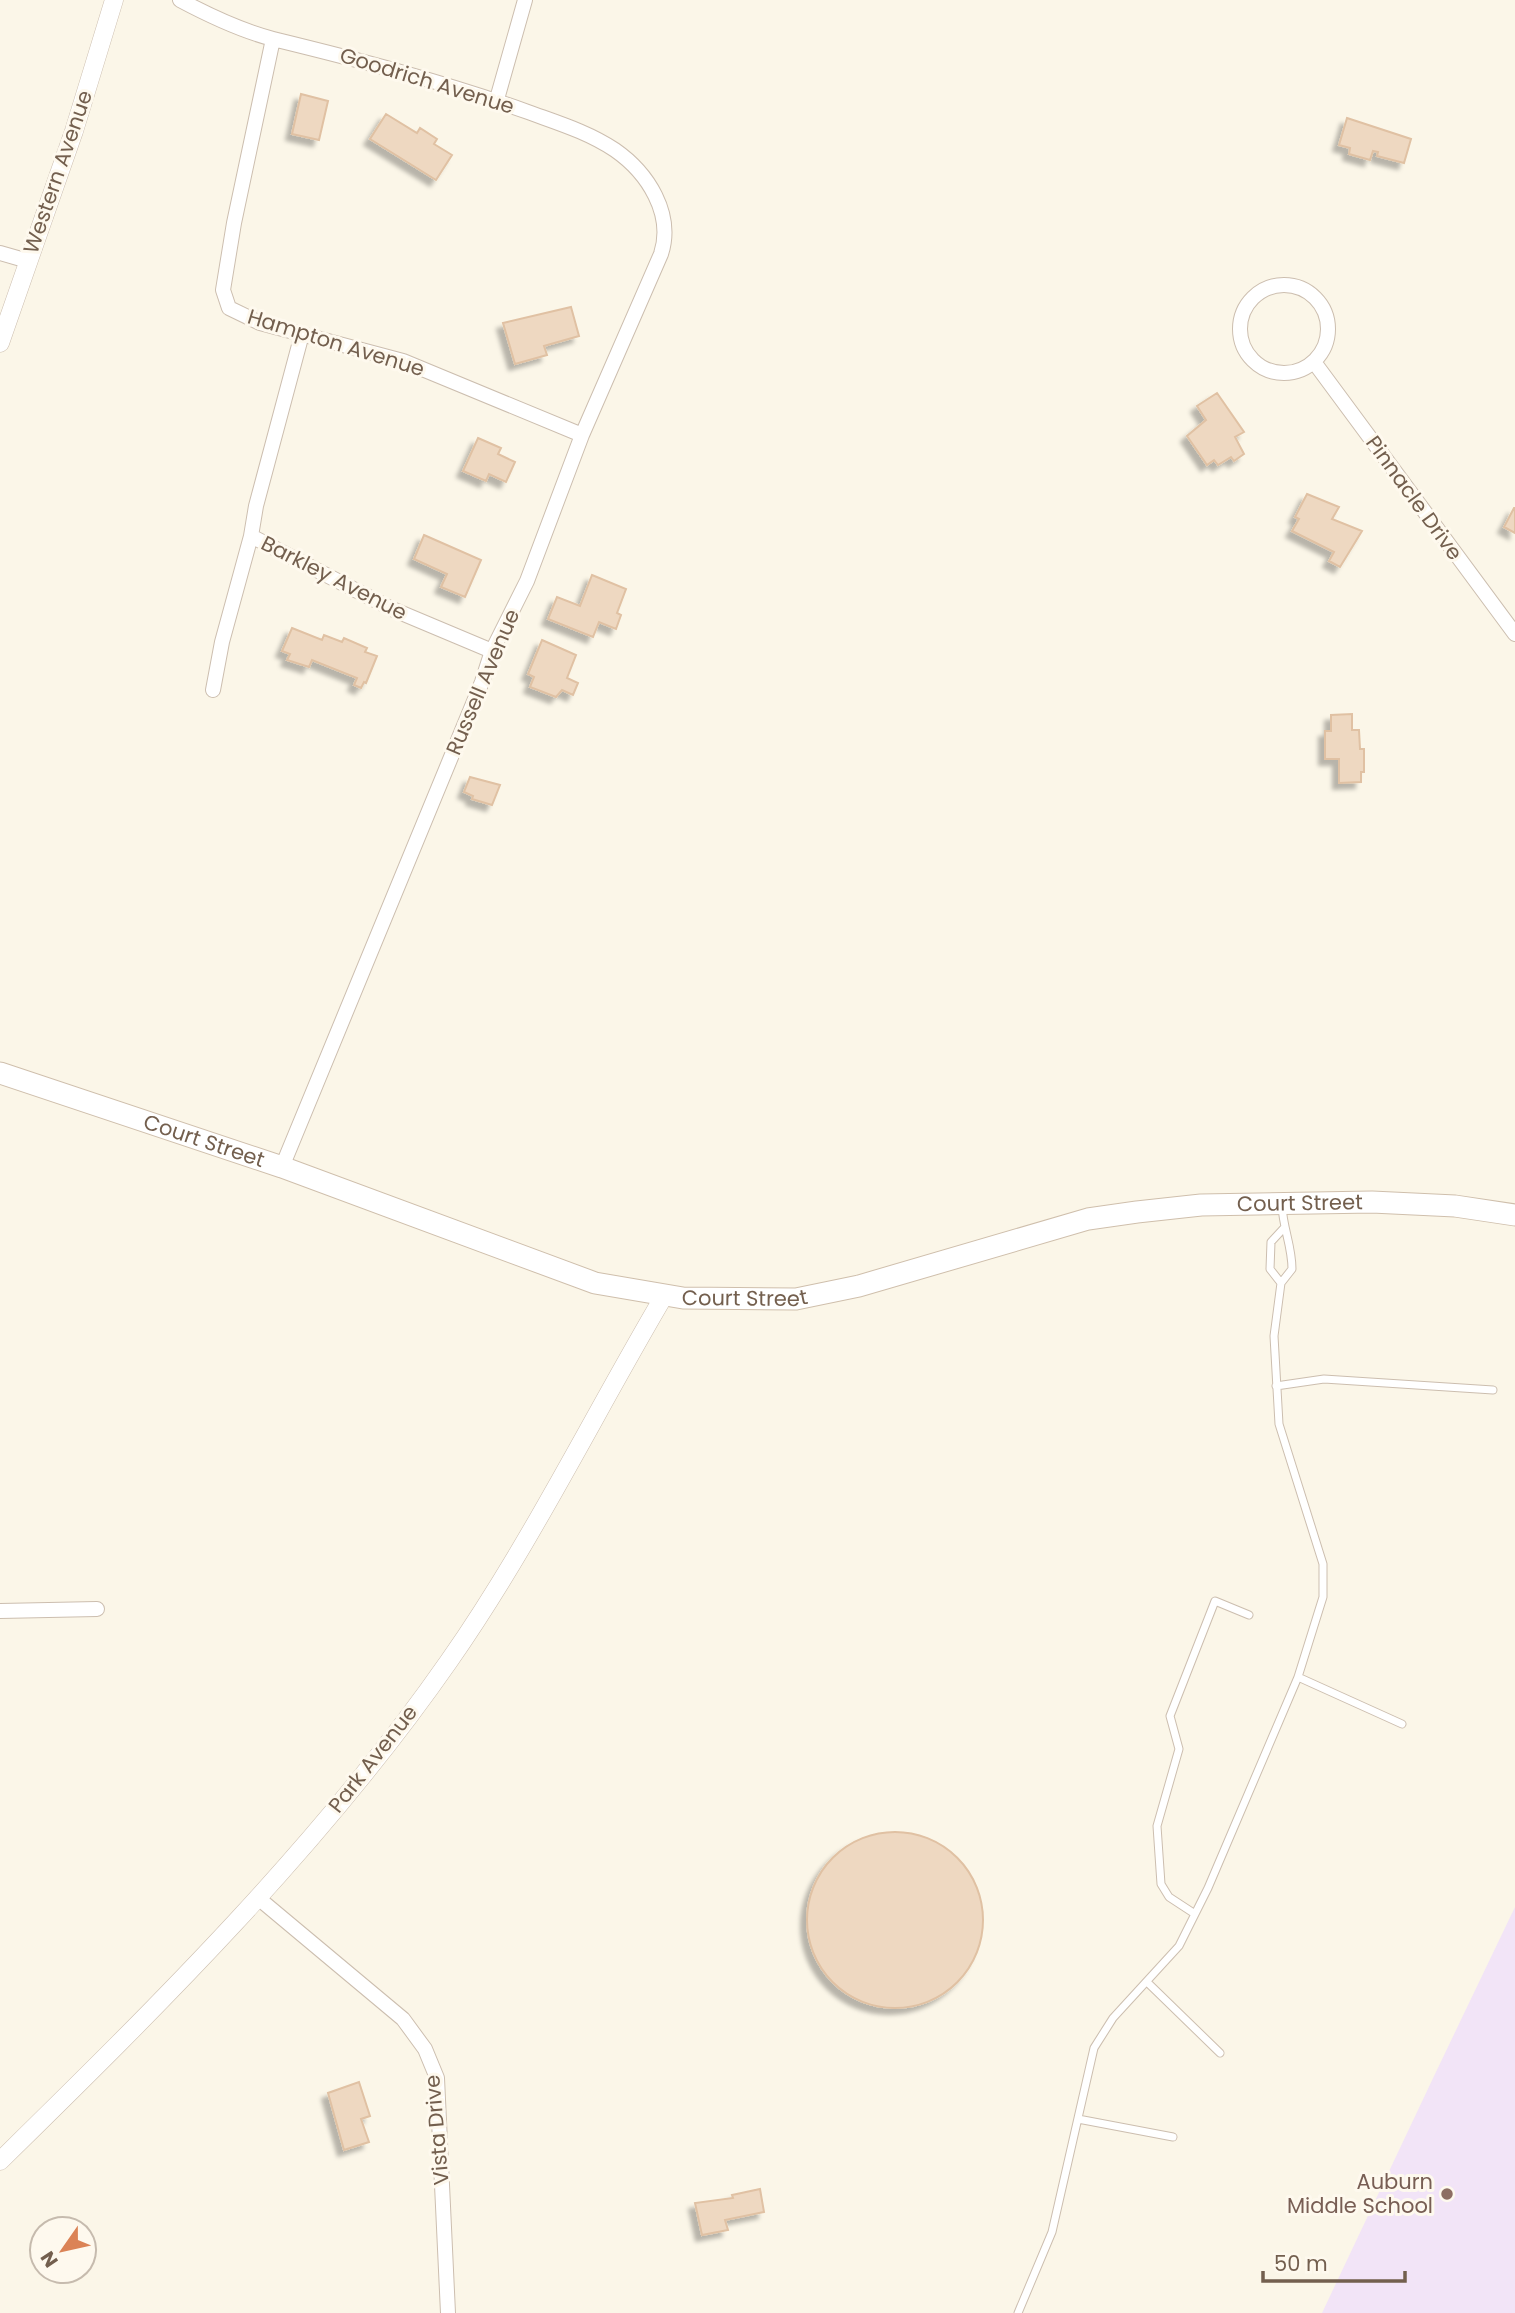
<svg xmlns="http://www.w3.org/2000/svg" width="1515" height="2313" font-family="Poppins,sans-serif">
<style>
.education{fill:#f2e4f7}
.building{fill:#eed8c1;stroke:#e0c1a3;stroke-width:2;filter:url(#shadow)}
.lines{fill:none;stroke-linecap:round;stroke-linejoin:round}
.service-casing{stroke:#ccbeaf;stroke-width:9}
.minor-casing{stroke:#ccbeaf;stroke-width:16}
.tertiary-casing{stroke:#ccbeaf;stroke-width:19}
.secondary-casing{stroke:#cfbfac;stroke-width:23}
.service{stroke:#fff;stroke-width:7}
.minor{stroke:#fff;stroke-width:14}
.tertiary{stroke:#fff;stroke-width:18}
.secondary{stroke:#fff;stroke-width:21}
.education-dot{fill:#8d6e63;stroke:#fef9ee;stroke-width:2.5}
.labels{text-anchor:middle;stroke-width:6;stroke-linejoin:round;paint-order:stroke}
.street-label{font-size:21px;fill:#735f4e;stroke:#fef9ee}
.education-label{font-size:21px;fill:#785e54;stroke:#fef9ee;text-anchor:end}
</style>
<defs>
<filter id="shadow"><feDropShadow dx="-6" dy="6" stdDeviation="2" flood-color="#0004"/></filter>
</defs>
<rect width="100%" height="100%" fill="#fbf6e8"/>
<!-- education -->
<path class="education" d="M1515 1907V2313H1322L1435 2074Z"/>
<!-- building -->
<path class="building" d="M301 94 328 101 319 140 292 134Z
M386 114 417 133 420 128 437 139 434 144 452 155 436 180 370 139Z
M1347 118 1411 139 1404 163 1377 156 1378 152 1373 151 1370 160 1349 154 1350 148 1339 145Z
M571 307 579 336 544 346 547 355 515 364 503 323Z
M1217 393 1244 432 1235 437 1244 454 1234 461 1231 457 1218 465 1214 460 1207 465 1187 436 1206 420 1197 406Z
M478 438 501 448 498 454 515 462 506 482 489 474 486 481 463 471Z
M1307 494 1339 507 1332 519 1362 531 1340 567 1329 561 1334 552 1292 531 1299 519 1295 517Z
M1514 508H1515V533L1504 527Z
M424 535 481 560 465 597 441 587 447 574 414 559Z
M592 575 626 589 617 613 621 615 616 629 599 622 593 637 548 619 557 597 580 606Z
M292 628 322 640 324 635 342 642 344 638 367 648 365 652 377 656 366 683 364 682 361 688 354 685 357 678 312 660 309 667 287 660 290 654 282 651Z
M542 640 576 655 567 678 578 683 573 695 562 690 556 697 530 687 534 677 528 674Z
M1352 714V730H1359L1360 749H1364V772H1361V782L1339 783V759H1325V731H1331V715Z
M470 777 500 785 492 805 472 799 473 796 464 792Z
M807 1920a88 88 0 1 1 176 0a88 88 0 1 1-176 0Z
M359 2082 370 2116 361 2119 369 2142 344 2150 328 2093Z
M760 2189 764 2212 725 2220 728 2230 702 2235 695 2203 733 2198 732 2195Z"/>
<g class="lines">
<defs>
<path id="service" d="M1281 1283 1270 1269 1271 1242 1283 1229
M1276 1386 1324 1379 1493 1390
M1298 1677 1402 1724
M1195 1914 1169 1897 1161 1884 1157 1826 1179 1749 1170 1716 1215 1601 1249 1615
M1147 1982 1220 2053
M1078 2119 1173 2137
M1018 2313 1052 2232 1094 2048 1113 2018 1179 1946 1208 1888 1298 1677 1323 1597V1564L1279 1424 1274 1336 1281 1283 1292 1269C1292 1246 1283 1228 1282 1206"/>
<path id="minor" d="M180 0C210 16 239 30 273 39 359 60 444 82 528 112 558 123 588 132 615 150 648 173 674 214 661 254L582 435 527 581 492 651 482 682 282 1167
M273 39 234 223 223 290 229 308 260 323 403 361 582 435
M497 99 525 0
M0 253 28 261
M1240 329a44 44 0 1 1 88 0a44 44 0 1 1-88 0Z
M302 334 256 506 251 536 392 609 492 651
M1314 362 1515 634
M213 690 222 642 251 536
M0 1611 97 1609
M257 1897 403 2019 425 2049 437 2078 448 2313"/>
<path id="tertiary" d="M0 343 74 131 114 0
M0 2161C159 2005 321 1845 449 1661 530 1545 592 1418 664 1296"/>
<g id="secondary">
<path id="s1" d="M0 1073 282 1167 595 1283 683 1298 796 1299 859 1286 1088 1219 1137 1212 1201 1205 1372 1202 1455 1206 1515 1215"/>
</g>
</defs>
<!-- service casing -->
<use href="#service" class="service-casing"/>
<!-- minor casing -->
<use href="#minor" class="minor-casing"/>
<!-- tertiary casing -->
<use href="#tertiary" class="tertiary-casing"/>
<!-- secondary casing -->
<use href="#secondary" class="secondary-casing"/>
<!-- service -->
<use href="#service" class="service"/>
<!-- minor -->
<use href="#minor" class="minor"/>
<!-- tertiary -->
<use href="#tertiary" class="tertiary"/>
<!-- secondary -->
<use href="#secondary" class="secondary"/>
</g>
<!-- markers -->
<circle class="education-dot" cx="1447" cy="2194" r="7"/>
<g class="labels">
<!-- street labels -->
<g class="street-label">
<text transform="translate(427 81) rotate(17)" y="7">Goodrich Avenue</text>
<text transform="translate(58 172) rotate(-71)" y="7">Western Avenue</text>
<text transform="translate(336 343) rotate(17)" y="7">Hampton Avenue</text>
<text transform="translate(1414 498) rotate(54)" y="7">Pinnacle Drive</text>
<text transform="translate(334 578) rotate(27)" y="7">Barkley Avenue</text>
<text transform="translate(483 682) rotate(-67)" y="7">Russell Avenue</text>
<text dy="7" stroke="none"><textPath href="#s1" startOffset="215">Court Street</textPath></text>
<text dy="7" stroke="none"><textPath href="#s1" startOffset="1349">Court Street</textPath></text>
<text dy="7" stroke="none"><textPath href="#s1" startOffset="782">Court Street</textPath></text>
<text transform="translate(373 1759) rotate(-52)" y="7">Park Avenue</text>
<text transform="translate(437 2130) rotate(-95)" y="7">Vista Drive</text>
</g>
<!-- education labels -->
<g class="education-label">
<text x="1433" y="2189">Auburn<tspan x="1433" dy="24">Middle School</tspan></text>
</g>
</g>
<!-- north arrow -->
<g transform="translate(63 2250) rotate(236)"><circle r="33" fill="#fef9ee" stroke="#c6bbae" stroke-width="2"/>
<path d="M0-5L12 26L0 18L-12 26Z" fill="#db8356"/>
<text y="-10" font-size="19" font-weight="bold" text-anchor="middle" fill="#735f4e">N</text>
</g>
<!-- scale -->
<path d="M1263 2271v10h142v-10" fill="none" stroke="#735f4e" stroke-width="3.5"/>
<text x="1274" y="2271" font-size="21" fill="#735f4e" stroke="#fef9ee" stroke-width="5" paint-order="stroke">50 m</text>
</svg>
